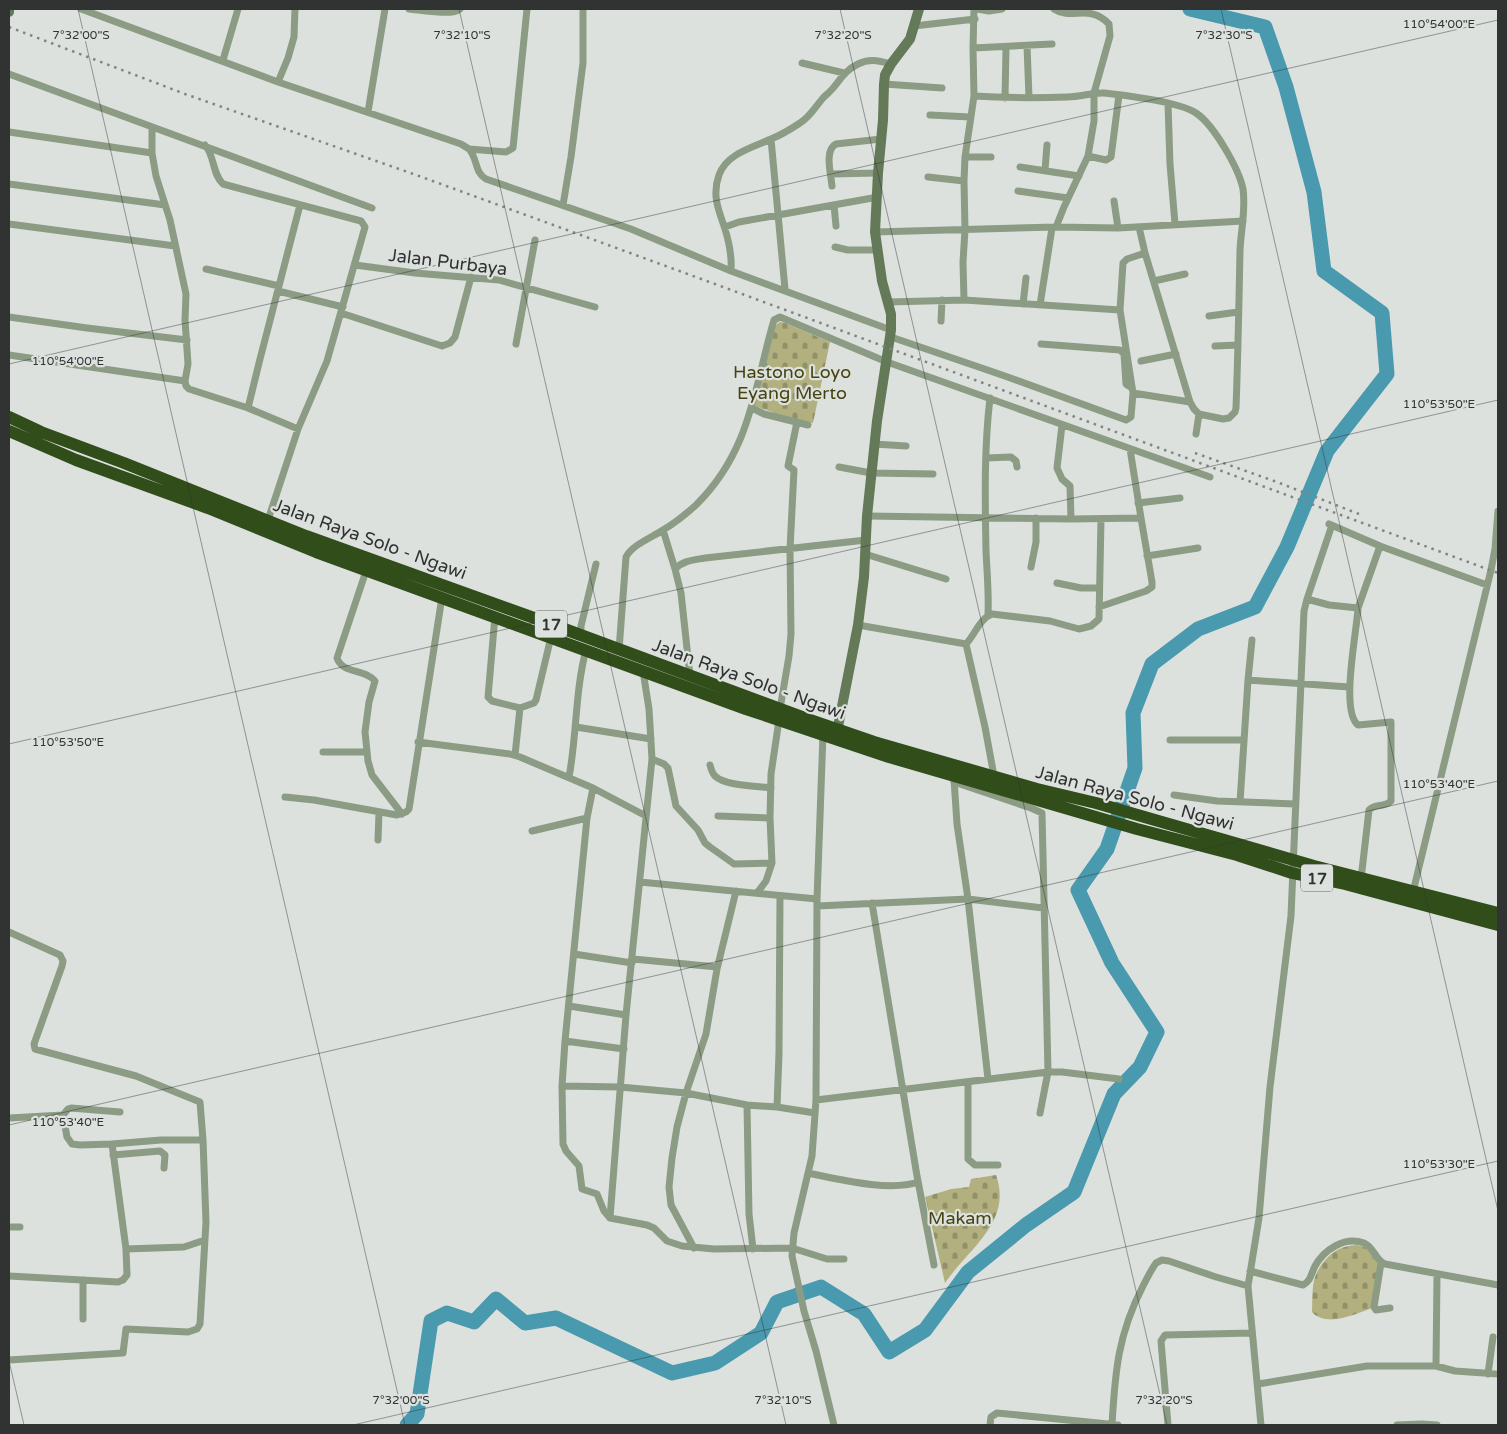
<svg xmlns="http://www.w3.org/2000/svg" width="1507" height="1434" font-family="'Varela Round',sans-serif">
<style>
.cemetery{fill:url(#cemetery-stones)}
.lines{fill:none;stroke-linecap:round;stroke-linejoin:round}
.river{stroke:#4999af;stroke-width:15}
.street{stroke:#8c9b83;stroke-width:7}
.secondary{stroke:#647957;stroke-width:10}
.highway{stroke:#304d1a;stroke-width:12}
.rail{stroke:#808482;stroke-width:2.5;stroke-dasharray:2.5 5;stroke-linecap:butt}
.ticks{fill:none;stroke:#313332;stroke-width:1;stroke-opacity:0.45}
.labels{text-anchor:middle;stroke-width:4.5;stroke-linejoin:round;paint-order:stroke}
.shield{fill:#dce1de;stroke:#646766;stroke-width:1}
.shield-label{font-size:16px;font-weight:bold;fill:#313332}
.street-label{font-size:18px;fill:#313332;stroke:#dce1de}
.park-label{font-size:18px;fill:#464310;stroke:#dce1de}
.ticks-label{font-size:12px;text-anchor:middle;fill:#313332;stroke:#dce1de;stroke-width:4.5;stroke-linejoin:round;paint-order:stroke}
</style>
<defs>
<pattern id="cemetery-stones" width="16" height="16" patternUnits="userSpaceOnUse" patternTransform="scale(1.25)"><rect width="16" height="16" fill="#b2b07e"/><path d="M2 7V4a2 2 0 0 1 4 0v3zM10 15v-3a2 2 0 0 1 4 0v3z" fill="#919068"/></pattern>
</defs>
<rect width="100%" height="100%" fill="#dce1de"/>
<!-- cemetery -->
<path class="cemetery" d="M780 322 785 323 830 342 813 423 783 416 755 406 775 327 777 324Z
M996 1175C1013 1222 968 1249 945 1283L925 1197 951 1189 969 1187 971 1179Z
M1356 1245C1368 1246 1372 1253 1378 1263L1372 1308C1355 1314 1327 1328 1312 1312 1313 1288 1310 1276 1328 1257 1336 1249 1344 1246 1356 1245Z"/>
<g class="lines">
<!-- river -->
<path class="river" d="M407 1425 417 1414 431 1321 447 1313 474 1322 496 1299 525 1323 556 1318 672 1373 715 1363 761 1333 777 1302 821 1287 864 1314 889 1352 925 1330 968 1272 1026 1225 1074 1192 1114 1094 1140 1067 1157 1032 1112 963 1078 890 1107 849 1135 768 1133 713 1152 664 1198 629 1255 607 1287 547 1327 451 1387 374 1382 313 1324 271 1314 192 1286 87 1265 27 1190 9"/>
<!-- street -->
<path class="street" d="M81 9 278 82 461 144 469 149 506 152 513 148 527 9
M409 9C421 10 452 16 460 9
M977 9 989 11 1002 9
M1054 9C1072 21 1089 3 1109 24L1110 36 1094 93
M914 26 975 19
M1027 46 1029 97
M973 48 1052 44
M223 60 238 9
M802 63 844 73
M9 74 372 208
M278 82 288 58 294 37 295 9
M884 84 942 88
M974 96C1005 98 1037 98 1068 97 1080 97 1095 92 1104 93 1125 95 1180 102 1196 113 1214 125 1239 169 1243 189 1246 210 1241 229 1240 250 1239 302 1238 355 1236 408L1235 412 1229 418 1223 419 1199 414 1194 409 1190 402 1145 253 1139 227
M1005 98 1006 48
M1168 104 1170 164 1175 224
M368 112 385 9
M930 115 970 117
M152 127V153L156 176 170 220 186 294 185 320 188 364 185 381 186 386 189 389 248 408 298 429
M9 132 152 153
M771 139 785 289
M205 145C215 156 212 174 223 184L361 221 365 227 327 361 298 429 268 520
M469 149C478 159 474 172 486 179L631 229 731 271 891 330
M1088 156 1106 160 1111 157 1119 95
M965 157H991
M1020 167 1079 176
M1045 170 1047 145
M831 174 878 173
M928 177 964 181
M9 184 165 205
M832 186C831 174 824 150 836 144L881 139
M1018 191 1068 198
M1114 201 1118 228
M563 205 571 157 583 63V9
M834 205 836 226
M9 224 175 246
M725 227 739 222 878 197
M1056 227 1064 207 1088 156 1094 121V95
M875 232 1056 227 1118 228 1243 221
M835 247 848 250H877
M355 265 415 273 499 280 595 307
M206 269 279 286
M731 271C732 256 729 241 724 226 718 209 712 194 719 175 726 154 753 147 771 139 781 135 791 129 800 123 810 117 816 106 823 98 827 94 831 91 834 87 842 77 846 70 858 64 870 58 879 61 891 64
M1154 281 1185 274
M278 291 343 307
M964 300 963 262 965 230 964 181 965 157 974 96 973 48 974 9
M889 302 964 300 1120 310 1133 393 1131 417 1126 420 1002 375 891 337
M1023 304 1026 278
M1040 305 1052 228
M1120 310 1123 263 1127 259 1145 253
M341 313 442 346 450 343 455 337 471 277
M1209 316 1238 312
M9 317 87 328 187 340
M941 321 942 300
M516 344 535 240
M1041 344 1120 350 1124 354 1126 384 1132 388
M1215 346 1238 345
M9 355 185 381
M1141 361 1176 354
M1133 393 1190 402
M248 408 260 359 300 205
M752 408 764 414 808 425
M1062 425 1057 468 1062 479 1070 486 1071 519
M1196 434 1199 414
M874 444 906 446
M1130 449 1141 518
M986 458 1011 457 1016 461 1017 467
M839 467 871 473 933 474
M1138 503 1180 498
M867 516 1071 519 1141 518 1152 582V587L1146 591 1099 607
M1329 524 1380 546 1487 585
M663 530 675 569
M865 554 946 579
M1147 556 1198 548
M1031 567 1036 542V518
M366 571 337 658C342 674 366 669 375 681L369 702 365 732 368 761 372 775 402 814
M1057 583 1081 588H1099
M1307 599 1332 525
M1358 608C1357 631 1340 711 1358 725L1391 722V801C1384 808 1375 803 1369 810L1361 879
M988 615C989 593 987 573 986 551 985 500 984 448 990 398
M495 616 488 697 492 701 520 708 515 755
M858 625 966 644
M581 635V626L596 564
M619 650 626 557C632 545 651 538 663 530 675 523 686 514 696 505 751 451 754 388 774 320L780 317 887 362 1210 477
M690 676 681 593 675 569C684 560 694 560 705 558L866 540
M1248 680 1349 687
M520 708 534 703 536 700 551 637
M780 709 789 656 791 634 790 549 794 470 788 466 797 422
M576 727 651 739
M823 734 817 899 816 1100 812 1156 794 1233 792 1256 804 1311 816 1351 834 1425
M1170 740H1243
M418 742 510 754 520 757 593 788 646 816
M323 752H366
M652 759 664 764 668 768 676 806 698 830 705 843 710 847 734 864 772 863
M710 765C711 769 712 773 715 776 725 786 757 786 771 788
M994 776 985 727 966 644C975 635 979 619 992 614L1050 621 1079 629 1091 626 1099 619 1101 519
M569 777C577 735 575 691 586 650
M954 779 957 824 968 899 988 1079
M954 782 1031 808 1042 813 1048 1072 1040 1113
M593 788 587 818 565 1041 562 1086 563 1144 566 1151 579 1166 582 1189 597 1194 604 1211 610 1218 647 1225 654 1228 667 1241 682 1246 714 1249 792 1248 827 1259H844
M1174 795 1217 801 1295 804
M285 797 314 800 397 815 406 812 409 809 442 597
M1240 802 1248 680 1252 640
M718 816 770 818
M532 831 587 818
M378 840 379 812
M640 882 817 899
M1413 892 1491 570 1495 549 1498 511
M757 893 766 881 772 863 770 818 771 774 779 720
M872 903 917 1176 934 1265
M817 906 968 899 1043 908
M9 932 60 955 63 961 62 966 34 1044 35 1049 136 1076 200 1102 203 1140 206 1222 200 1324 197 1329 188 1332 126 1329 123 1353 9 1360
M574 954 632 963
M633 959 717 967
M569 1006 626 1015
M565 1041 624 1049
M968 1082V1159L975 1165H998
M562 1086 620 1087 686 1093 747 1105 777 1107 815 1113
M816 1100 1048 1072H1062L1119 1079
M747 1105 749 1214 753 1249
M777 1107 779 1053 780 896
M63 1115 68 1109 71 1108 120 1112
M9 1118 63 1115 67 1137 72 1144 80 1145 112 1144 126 1249 127 1275 123 1280 118 1282 9 1276
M112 1144 161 1140H203
M113 1155 160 1151 165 1155 164 1168
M808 1173C838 1179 889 1192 918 1182
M610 1218 626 1015 652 759 649 709 643 671
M9 1227H20
M694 1248 671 1205 669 1187 672 1158 677 1127 686 1093 706 1034 717 969 736 891
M126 1249 184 1247 205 1240
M1381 1263 1374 1307 1376 1310 1390 1308
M1250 1271 1303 1285C1311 1281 1311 1274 1315 1266 1324 1250 1344 1236 1364 1243 1374 1247 1375 1260 1385 1264L1498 1285
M83 1280V1319
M1436 1366 1437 1275
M1488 1374 1493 1337
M1258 1384 1367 1366H1436L1455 1371 1498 1374
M990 1425 991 1417 997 1413 1118 1425
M1112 1425C1115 1372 1118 1334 1143 1286 1147 1278 1151 1270 1156 1263L1162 1260 1169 1261 1216 1277 1248 1286
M1168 1425 1161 1341 1165 1335 1252 1333
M1261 1425 1248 1286 1259 1218 1270 1087 1291 916 1304 611 1307 599 1329 605 1358 608 1380 546
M1397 1425 1422 1424 1437 1425"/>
<!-- secondary -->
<path class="secondary" d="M9 12V9
M836 737 858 625 864 577 867 516 877 421 891 330V314L882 281 875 232 878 173 883 120 884 84 885 75 891 64 910 39 919 9"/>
<!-- highway -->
<path class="highway" d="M9 417 41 432 124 463 306 536 559 627 810 720 874 742 1037 789 1096 803 1314 866 1498 913
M9 431 76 460 208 508 316 552 746 709 889 757 1137 829 1237 855 1292 873 1345 884 1498 925"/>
<!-- rail -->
<path class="rail" d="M9 27 185 94 419 176 715 284 1498 573
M1195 453 1277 482 1359 514"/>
</g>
<!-- ticks -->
<path class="ticks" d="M78 9 405 1425M459 9 786 1425M840 9 1167 1425M1221 9 1498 1211M9 364 1498 20M9 744 1498 400M9 1125 1498 781M9 1361 24 1425M353 1425 1498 1161"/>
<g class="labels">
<!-- shield labels -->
<g class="shield">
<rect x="535" y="610.5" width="32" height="27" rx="4"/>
<rect x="1301" y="864.5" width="32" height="27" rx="4"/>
</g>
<g class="shield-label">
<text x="551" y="630">17</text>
<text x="1317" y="884">17</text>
</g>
<!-- street labels -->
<g class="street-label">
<text transform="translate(448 262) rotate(7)" y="6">Jalan Purbaya</text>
<text transform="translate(370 539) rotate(20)" y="6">Jalan Raya Solo - Ngawi</text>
<text transform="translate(749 679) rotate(20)" y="6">Jalan Raya Solo - Ngawi</text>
<text transform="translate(1135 798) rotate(15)" y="6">Jalan Raya Solo - Ngawi</text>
</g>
<!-- park labels -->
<g class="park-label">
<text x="792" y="378">Hastono Loyo<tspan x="792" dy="21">Eyang Merto</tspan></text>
<text x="960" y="1224">Makam</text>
</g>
</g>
<g class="ticks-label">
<text x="1439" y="28">110°54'00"E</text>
<text x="81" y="39">7°32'00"S</text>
<text x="462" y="39">7°32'10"S</text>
<text x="843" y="39">7°32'20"S</text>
<text x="1224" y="39">7°32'30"S</text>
<text x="68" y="365">110°54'00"E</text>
<text x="1439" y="408">110°53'50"E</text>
<text x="68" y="746">110°53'50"E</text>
<text x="1439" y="788">110°53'40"E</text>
<text x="68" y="1126">110°53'40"E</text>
<text x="1439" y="1168">110°53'30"E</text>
<text x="401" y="1404">7°32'00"S</text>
<text x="783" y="1404">7°32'10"S</text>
<text x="1164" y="1404">7°32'20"S</text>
</g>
<!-- border -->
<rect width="1507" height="1434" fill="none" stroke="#313332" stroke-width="20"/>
</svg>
